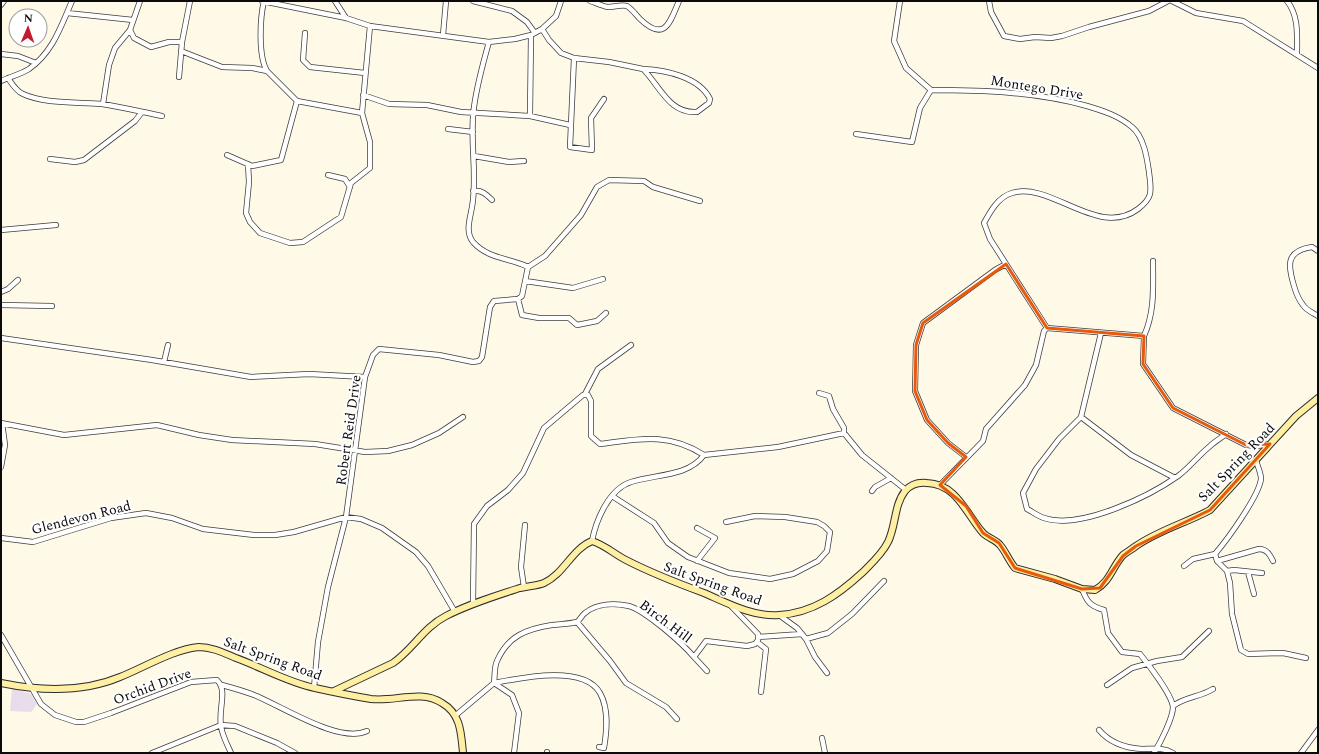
<svg xmlns="http://www.w3.org/2000/svg" width="1319" height="754" font-family="Spectral,serif">
<style>
.industrial{fill:#e8ddea}
.lines{fill:none;stroke-linecap:round;stroke-linejoin:round}
.street-casing{stroke:#3d3d3d;stroke-width:6}
.secondary-casing{stroke:#2c2c2c;stroke-width:8}
.street{stroke:#fff;stroke-width:4.5}
.secondary{stroke:#ffefa2;stroke-width:6}
.marked{fill:none;stroke:#e8590c;stroke-width:3;stroke-linejoin:round}
.labels{text-anchor:middle;stroke-width:4;stroke-linejoin:round;paint-order:stroke}
.street-label{font-size:14px;fill:#0a0a0a;stroke:#fff}
</style>
<rect width="100%" height="100%" fill="#fff9e7"/>
<!-- industrial -->
<path class="industrial" d="M12 688 31 694 37 704 31 712 10 711Z"/>
<g class="lines">
<defs>
<path id="street" d="M262 1 346 18 370 26 489 42 515 39 531 35 542 29 556 16 561 1
M264 1C260 18 258 56 267 71L297 101 362 113
M335 1 346 18
M473 1 512 11 527 22 535 33
M590 1C596 3 602 6 608 7 614 7 622 4 627 6 632 9 636 15 640 19 665 43 670 22 679 1
M989 1 991 12 1004 36 1020 39 1035 37 1051 38 1062 36 1089 27 1149 11 1168 1
M1172 1 1196 13 1243 21 1318 68
M1287 1C1299 16 1297 35 1297 54
M1 5 4 1
M67 13 133 20
M542 29 549 40 561 53 574 58 609 62 643 69C660 86 669 114 697 112L709 103 710 99C699 77 666 70 643 69
M130 30 134 38 151 47 169 42H182
M305 33 303 60 310 67 365 73
M443 35 446 1
M489 42C483 63 477 85 474 107 469 140 478 174 472 207 470 219 465 232 473 242 488 259 510 258 528 267
M181 51 222 67 252 68 267 71
M1 54 18 56 36 63
M574 58 570 147 592 150 591 118 604 99
M179 77 182 42 190 1
M8 78C12 84 16 91 23 94 44 104 78 102 102 104 122 107 142 112 162 116
M1 81C10 77 21 74 29 69 53 52 61 26 72 1
M931 90C984 90 1036 92 1087 106 1104 111 1119 116 1132 127 1144 137 1147 158 1149 172 1151 190 1154 197 1138 209 1098 239 1051 181 1012 193 998 197 990 212 984 223L990 239 1047 328
M363 95 389 104 427 105 461 112 530 116 570 125
M103 104 109 65 115 48 130 30 140 1
M530 116 531 35
M448 129 473 132
M856 134 912 142 920 108 931 90 906 68 894 41 900 1
M227 155 252 166 281 160 297 101
M474 156 509 162 524 161
M50 159 75 162 84 160 135 121 142 112
M248 164 249 182 246 213 250 222 260 233 290 243 303 242 341 217 351 183 370 168V142L362 113 370 26
M328 175 345 179 350 187
M473 191C482 190 486 194 492 200
M1 230 56 225
M1318 251 1312 247C1285 251 1288 266 1294 286 1296 293 1298 299 1303 305 1306 310 1313 313 1318 316
M525 281 573 288 603 279
M1 292 8 289 18 280
M518 299 522 315 539 318H569L577 325 597 321 606 313
M1 305 52 306
M1047 328 1144 336 1143 364 1173 408 1246 445 1257 446 1270 444
M1101 333 1081 417 1059 439 1036 469 1023 493 1027 509C1033 512 1038 516 1044 518 1080 530 1148 497 1178 476 1189 468 1198 456 1209 447 1214 442 1221 438 1226 434
M1144 336C1155 311 1153 288 1153 261
M1 338 152 360 251 377 309 374 365 377
M164 362 168 345
M819 393 829 396 833 409 844 428V433
M585 394 598 369 631 345
M1081 417 1131 455 1175 478
M1 423 64 435 157 425 199 435 232 440 315 444 365 452 388 451 412 445 439 433 463 417
M966 457 948 443 927 420 915 391 916 345 923 323 995 270 1006 264
M1256 461C1258 467 1261 473 1261 479 1259 496 1227 540 1215 554L1217 561 1227 571 1230 583 1232 614 1241 650 1248 654 1283 653 1306 658
M1 467 5 445 2 423
M940 485 983 441 986 429 1025 385 1036 365 1044 331 1047 328
M872 491 875 487 891 478
M612 496 654 523 668 543 688 557 729 573 770 579 793 574 818 561 827 551 830 532 824 526 817 522 785 517 755 516 726 522
M1 538 33 542 111 518 146 513 172 518 203 529 254 535H275L294 532 346 517 361 519 382 528 416 552 428 566 455 612
M592 541C596 520 609 489 631 482 655 474 688 477 704 455L778 447 844 433 862 455 906 490
M697 561 715 538 697 528
M1217 561 1259 549C1267 549 1270 555 1273 561
M1184 566 1193 559 1215 554
M1227 571 1234 570 1262 573
M1248 572 1254 594
M524 587 521 567 525 525
M1082 589C1087 602 1090 606 1104 610L1108 633 1122 652 1140 654C1148 664 1172 695 1173 707 1173 718 1160 743 1154 753
M473 603 474 524 487 506 508 490 523 473 544 428 583 395H588L591 401V436L600 444C639 439 668 432 704 455
M779 615 797 628 806 639 815 657 827 673
M577 622 610 661 626 683 666 707 677 719
M1 635 41 704 55 715 76 722H84L111 713 191 682 217 680C228 691 218 709 221 726 222 735 227 744 231 753
M758 637 802 634
M806 639 828 633 852 614 884 581
M757 642 766 649 761 692
M694 657 707 671
M222 685C233 688 244 691 254 695 282 706 339 744 367 731
M1107 685 1132 668 1157 661 1182 657 1209 631
M314 688 318 642 328 587 346 517 365 377 373 355 379 349 439 355 473 362 479 361 482 357 490 307 494 301 518 299 522 296 528 267 545 256 581 215 597 187 609 180 644 181 653 187 700 201
M1173 706C1185 697 1200 697 1213 689
M456 715 494 683C495 676 494 667 497 661 508 636 526 629 552 625 559 624 570 624 577 622 580 620 582 615 585 613 597 603 615 603 629 606 646 611 682 643 694 657L706 641 747 646 755 644 758 640V634L730 605
M1099 730C1110 743 1125 748 1142 749 1153 749 1163 747 1173 753
M822 738 825 753
M152 753 221 725 235 726 277 743 295 753
M514 753 519 713 512 695 494 683C520 678 584 664 600 693 609 709 607 730 604 748L599 747
M547 753V752
M1301 753 1318 730"/>
<path id="secondary" d="M1 683C40 691 82 693 120 677 143 668 174 649 199 647 212 647 224 653 236 658 261 667 289 683 315 688 333 692 353 696 371 699 395 702 421 689 442 703 461 714 461 733 463 753
M334 691 393 663C413 649 424 627 446 616 469 604 495 596 520 588 528 586 537 586 544 583 564 574 572 549 592 541 605 545 614 554 626 560 651 573 677 583 704 593 727 603 753 617 779 615 813 613 838 595 863 572 872 563 882 554 888 542 896 526 894 505 905 491 911 484 918 482 927 483 957 484 966 514 983 533 988 538 996 540 1000 545 1006 552 1009 561 1015 568L1055 579 1082 589 1095 590C1110 582 1112 567 1123 555 1127 552 1132 549 1136 546 1159 530 1186 523 1210 510L1296 416 1318 398"/>
</defs>
<!-- street casing -->
<use href="#street" class="street-casing"/>
<!-- secondary casing -->
<use href="#secondary" class="secondary-casing"/>
<!-- street -->
<use href="#street" class="street"/>
<!-- secondary -->
<use href="#secondary" class="secondary"/>
</g>
<!-- marked area -->
<path class="marked" d="M1006 264 1047 328 1144 336 1143 364 1173 408 1246 445 1270 444 1210 510 1136 546 1123 556 1100 588 1082 589 1015 568 999 543 983 533 966 506 940 485 966 457 948 443 927 420 915 391 916 345 923 323Z"/>
<g class="labels">
<!-- street labels -->
<g class="street-label">
<text transform="translate(1037 87) rotate(9)" y="5">Montego Drive</text>
<text transform="translate(348 430) rotate(-82)" y="5">Robert Reid Drive</text>
<text transform="translate(1236 462) rotate(-46)" y="5">Salt Spring Road</text>
<text transform="translate(81 517) rotate(-14)" y="5">Glendevon Road</text>
<text transform="translate(713 583) rotate(20)" y="5">Salt Spring Road</text>
<text transform="translate(666 621) rotate(37)" y="5">Birch Hill</text>
<text transform="translate(273 658) rotate(20)" y="5">Salt Spring Road</text>
<text transform="translate(152 686) rotate(-20)" y="5">Orchid Drive</text>
</g>
</g>
<!-- border -->
<rect width="1319" height="754" fill="none" stroke="#0a0a0a" stroke-width="4"/>
<!-- north arrow -->
<g transform="translate(28 28) rotate(2)"><circle r="19" fill="#ffffff" stroke="#9d9d9d"/>
<path d="M0-3L7 15L0 10L-7 15Z" fill="#c11b2d"/>
<text y="-6" font-size="11" font-weight="bold" text-anchor="middle" fill="#0a0a0a">N</text>
</g>
</svg>
